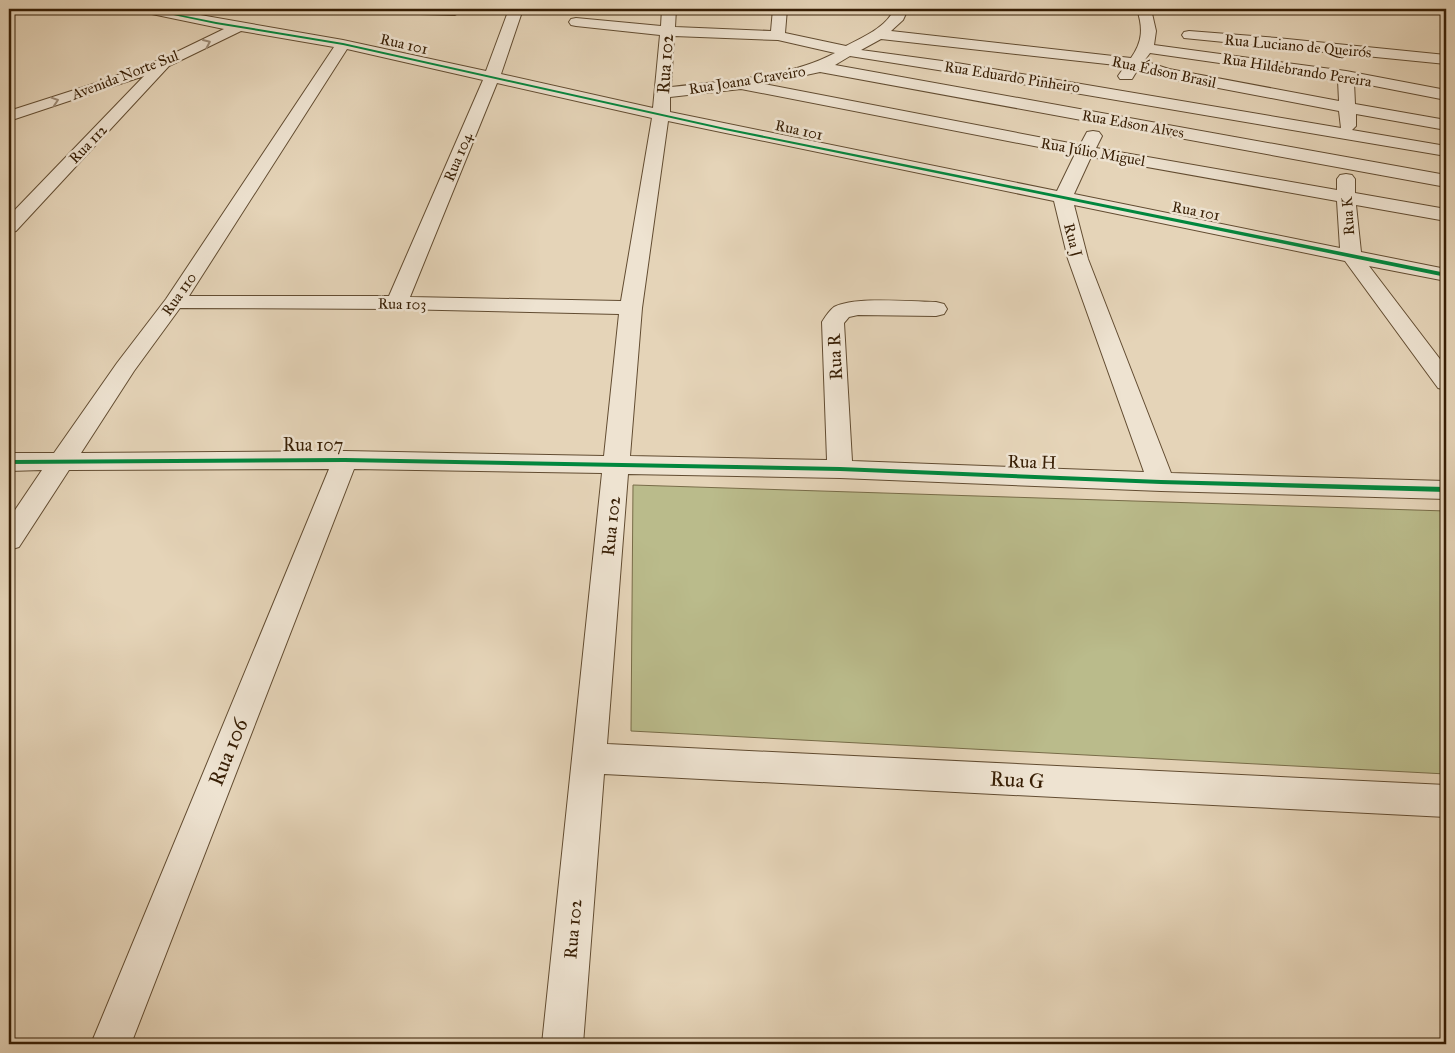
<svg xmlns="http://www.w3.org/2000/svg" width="1455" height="1053" font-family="'IM FELL Great Primer',serif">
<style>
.green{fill:#babb8b;stroke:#786c48}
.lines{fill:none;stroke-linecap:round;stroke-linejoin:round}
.minor-casing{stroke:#624c31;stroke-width:2}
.minor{fill:#eee3d1;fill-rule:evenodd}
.cycleway-casing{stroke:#eee3d1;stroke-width:3}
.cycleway{fill:#00873e;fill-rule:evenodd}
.oneway{stroke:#9c8a75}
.labels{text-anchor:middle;stroke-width:5;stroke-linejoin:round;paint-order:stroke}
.far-street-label{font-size:15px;fill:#371e04;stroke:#eee3d1}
.street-label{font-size:18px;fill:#371e04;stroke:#eee3d1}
.near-street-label{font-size:21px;fill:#371e04;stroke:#eee3d1}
</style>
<rect width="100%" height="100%" fill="#e5d4b8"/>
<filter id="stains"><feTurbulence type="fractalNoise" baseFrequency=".004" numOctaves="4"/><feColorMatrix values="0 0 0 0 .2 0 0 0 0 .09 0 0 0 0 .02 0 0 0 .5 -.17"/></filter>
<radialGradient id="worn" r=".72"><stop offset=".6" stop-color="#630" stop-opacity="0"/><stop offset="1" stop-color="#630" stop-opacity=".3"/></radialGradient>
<!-- green -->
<path class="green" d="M633 485 1446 511V774L631 731Z"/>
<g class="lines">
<defs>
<path id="minor" d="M140 9H166L343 40 486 71 509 9H523L501 74 653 108 660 35 576 26 571 25 569 22 571 19 576 18 661 26 662 9H676L675 27 771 31 773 9H787L785 33 846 46C863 37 887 27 894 9H908L903 20 891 31 1131 58C1143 41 1143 28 1137 9H1151L1156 31 1154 45 1346 71 1446 90V100L1354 82 1355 104 1446 120V130L1356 114V126L1352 130 1446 146V156L957 73 850 56 835 65 1446 175V187L820 72 764 84 1080 145 1087 132 1093 131 1099 132 1102 136 1096 148 1337 190V179L1340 175 1346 174 1352 175 1355 179V193L1446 209V221L1356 205 1361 252 1446 269V281L1369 266 1446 367V390L1438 388 1345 261 1074 205 1088 259 1171 473 1446 481V499L1161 491 840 478 628 474 607 744 1446 785V817L604 774 583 1044H542L602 473 354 469 131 1044H91L329 469 69 470 19 547 9 550V519L42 470 9 471V453H54L117 363 166 299 334 47 241 31 169 66 16 231 9 233V216L144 76 9 121V111L90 85 162 59 224 29 147 13ZM674 36 778 40 835 53C789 78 723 81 671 87ZM881 39 1125 66 1118 76 1120 79H1132L1138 69 1166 78 1339 111 1341 128 957 63 861 50ZM347 49 483 80 389 296H189ZM1150 53 1338 80 1339 101 1169 69 1144 61ZM497 83 652 118 621 301 410 297ZM741 89 1075 154 1057 191 670 112V97ZM668 121 1054 201 1068 259 1144 472 852 461 844 323 849 317 858 315 936 316 944 314 947 309 944 304 936 302C911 302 856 296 834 307 830 310 825 317 822 322L827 460 630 456 642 308ZM1091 157 1337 201 1340 248 1074 194ZM180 308 397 309 619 314 604 456 345 451 81 453 134 371Z
M379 9H460L462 11 455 15 386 13Z
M1427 9H1446V14L1429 12Z
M1189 31 1277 38 1446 55V64L1184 38 1182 35 1184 32Z"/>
</defs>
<!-- minor casing -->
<use href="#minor" class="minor-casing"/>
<!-- minor -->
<use href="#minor" class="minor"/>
<defs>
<path id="cycleway" d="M145 9H151L216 22 343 43 725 128 1446 273V277L725 130 343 45 216 24Z
M345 458 840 467 1161 480 1446 487V492L1161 484 840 471 345 462 9 464V460Z"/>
</defs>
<!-- cycleway casing -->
<use href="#cycleway" class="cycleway-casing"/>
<!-- cycleway -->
<use href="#cycleway" class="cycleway"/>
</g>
<!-- one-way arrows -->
<defs><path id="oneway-chevron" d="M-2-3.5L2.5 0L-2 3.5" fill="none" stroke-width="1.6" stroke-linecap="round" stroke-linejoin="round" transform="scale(1.25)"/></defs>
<g class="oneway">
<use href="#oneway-chevron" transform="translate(207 43) rotate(-25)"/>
<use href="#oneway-chevron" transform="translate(55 101) rotate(-18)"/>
</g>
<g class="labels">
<!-- far-street labels -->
<g class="far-street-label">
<text transform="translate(404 44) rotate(13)" y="5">Rua 101</text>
<text transform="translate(1298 46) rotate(5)" y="5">Rua Luciano de Queirós</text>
<text transform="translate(1297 70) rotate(9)" y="5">Rua Hildebrando Pereira</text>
<text transform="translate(1164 72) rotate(12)" y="5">Rua Édson Brasil</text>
<text transform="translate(125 75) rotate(-21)" y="5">Avenida Norte Sul</text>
<text transform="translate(1012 77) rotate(9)" y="5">Rua Eduardo Pinheiro</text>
<text transform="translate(747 80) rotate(-9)" y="5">Rua Joana Craveiro</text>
<text transform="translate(1133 124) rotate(10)" y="5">Rua Edson Alves</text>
<text transform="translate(799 130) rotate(12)" y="5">Rua 101</text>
<text transform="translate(88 144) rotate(-46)" y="5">Rua 112</text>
<text transform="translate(1093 152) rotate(10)" y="5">Rua Júlio Miguel</text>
<text transform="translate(458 157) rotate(-67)" y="5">Rua 104</text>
<text transform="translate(1196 211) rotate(11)" y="5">Rua 101</text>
<text transform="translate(1348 216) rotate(-94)" y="5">Rua K</text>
<text transform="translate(1073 240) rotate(75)" y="5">Rua J</text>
<text transform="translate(179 294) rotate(-55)" y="5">Rua 110</text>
<text transform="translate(402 304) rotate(1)" y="5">Rua 103</text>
</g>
<!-- street labels -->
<g class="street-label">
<text transform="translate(665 64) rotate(-86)" y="6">Rua 102</text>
<text transform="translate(835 357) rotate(-93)" y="6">Rua R</text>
<text x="313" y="451">Rua 107</text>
<text transform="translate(1032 462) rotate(2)" y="6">Rua H</text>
<text transform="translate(611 526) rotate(-84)" y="6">Rua 102</text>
<text transform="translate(573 929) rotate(-85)" y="6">Rua 102</text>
</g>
<!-- near-street labels -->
<g class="near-street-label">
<text transform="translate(228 752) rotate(-68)" y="7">Rua 106</text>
<text transform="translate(1017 780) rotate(3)" y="7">Rua G</text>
</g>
</g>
<!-- margin -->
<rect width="1455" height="1053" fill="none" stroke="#e5d4b8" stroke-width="30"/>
<rect x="10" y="10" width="1435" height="1033" fill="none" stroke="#371e04" stroke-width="2.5"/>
<rect x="15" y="15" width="1425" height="1023" fill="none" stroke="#371e04"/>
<rect width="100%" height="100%" filter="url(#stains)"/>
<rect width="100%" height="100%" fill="url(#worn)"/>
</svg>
